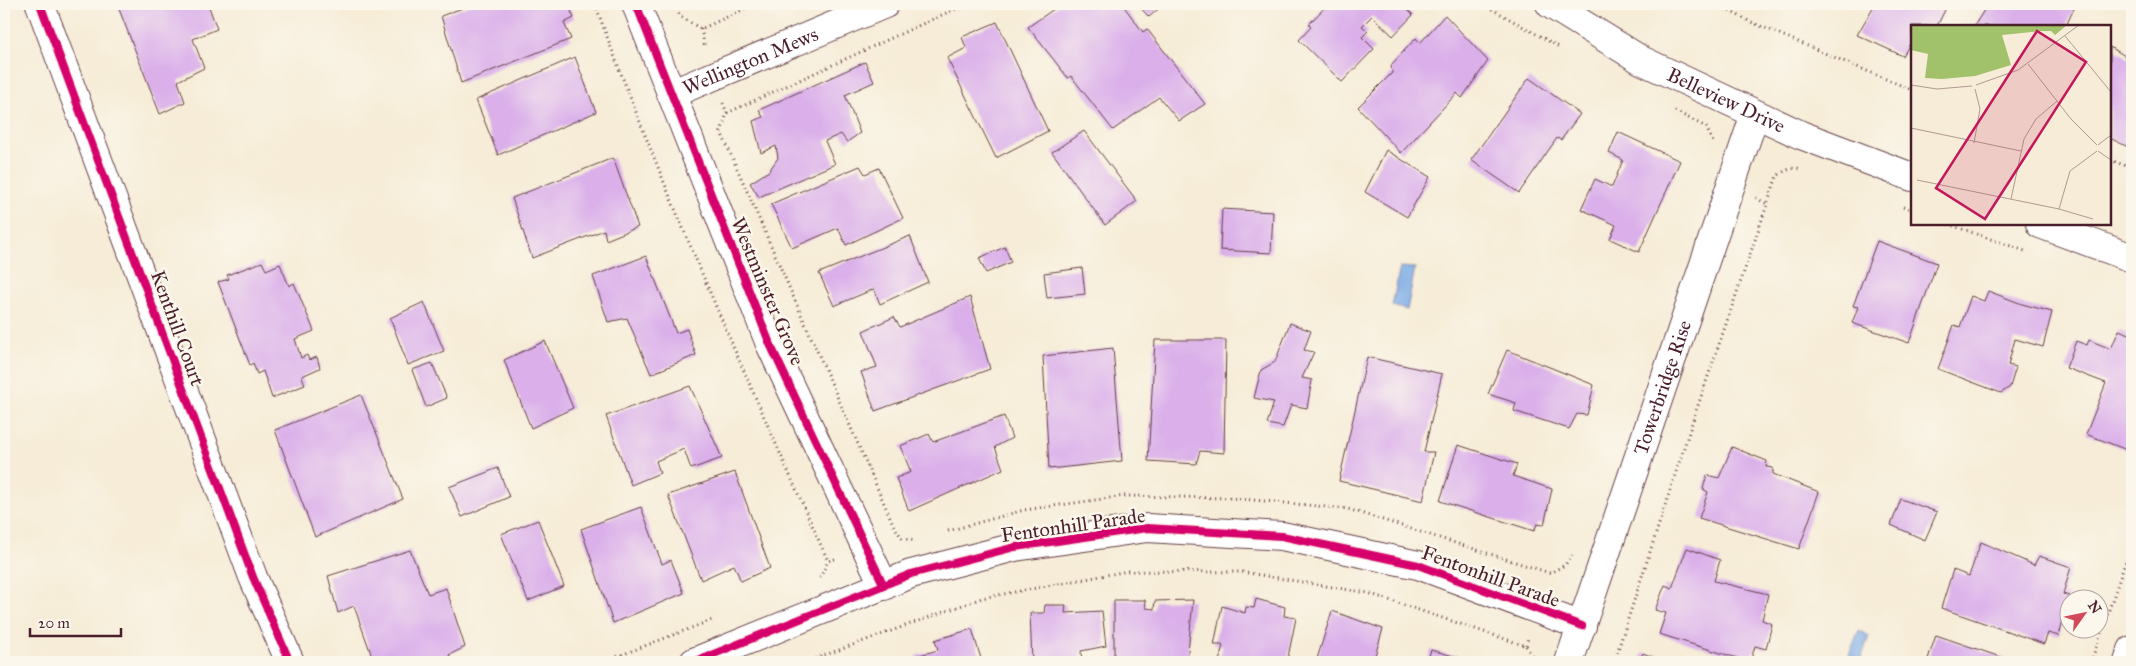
<svg xmlns="http://www.w3.org/2000/svg" width="2136" height="666" font-family="'IM FELL Great Primer',serif">
<style>
.water{fill:#7cabe6;stroke:#636588}
.building{fill:#daafea}
.lines{fill:none;stroke-linecap:round;stroke-linejoin:round}
.minor-casing{stroke:#643e45;stroke-width:30}
.path{stroke:#643e45;stroke-width:3;stroke-dasharray:1 4;stroke-linecap:butt}
.minor{stroke:#fff;stroke-width:28}
.cycleway-casing{stroke:#fbf7ec;stroke-width:11}
.cycleway{stroke:#d6006c;stroke-width:8}
.labels{text-anchor:middle;stroke-width:5;stroke-linejoin:round;paint-order:stroke}
.street-label{font-size:20px;fill:#4a1f2b;stroke:#fbf7ec}
.inset-road{fill:none;stroke:#b19a92;stroke-width:1}
.view{fill:#c2185b;fill-opacity:0.15;stroke:#c2185b;stroke-width:2.5}
.inset-edge{fill:none;stroke:#4a1f2b;stroke-width:2.5}
</style>
<rect width="100%" height="100%" fill="#fbf7ec"/>
<filter id="ink" filterUnits="userSpaceOnUse"><feTurbulence type="fractalNoise" baseFrequency=".02" numOctaves="2"/><feDisplacementMap in="SourceGraphic" scale="10" xChannelSelector="R" yChannelSelector="G"/><feConvolveMatrix kernelMatrix="1 2 1 2 8 2 1 2 1" color-interpolation-filters="sRGB"/></filter>
<filter id="wash" filterUnits="userSpaceOnUse"><feTurbulence type="fractalNoise" baseFrequency=".0096" numOctaves="4" result="noise"/><feDisplacementMap in="SourceGraphic" scale="20" xChannelSelector="R" yChannelSelector="G"/><feGaussianBlur stdDeviation="1.12" result="paint"/><feColorMatrix in="noise" values="0 0 0 0 0 0 0 0 0 0 0 0 0 0 0 0 0 1.4 0 .05"/><feComposite in="paint" operator="in"/></filter>
<g filter="url(#wash)">
<rect width="100%" height="100%" fill="#f6ecd7"/>
<!-- water -->
<path class="water" d="M1400 267 1415 268 1407 310 1392 306Z
M1859 630 1869 636 1860 662H1846Z"/>
<g id="blocks">
<!-- building -->
<path class="building" d="M117 4H208L217 29 193 39 204 68 178 81 185 102 160 114Z
M473 4H568L574 18 564 23 571 39 461 83 441 16Z
M1061 4H1122L1143 32 1147 29 1205 104 1179 121 1159 97 1113 130 1071 76 1068 78 1028 27Z
M1137 4H1164L1149 17Z
M1328 4H1401L1413 15 1393 36 1372 16 1362 26 1368 31 1362 37 1374 49 1342 82 1299 40 1311 27 1309 24Z
M1875 4H1948L1937 26H1912V40L1903 56 1857 35Z
M1988 4H2076L2066 26H1974Z
M1445 15 1488 61 1462 98 1457 93 1401 153 1358 107 1392 73 1391 65 1416 38 1420 43Z
M997 22 1048 131 996 158 947 58 966 48 962 37Z
M2110 47 2132 60V139L2128 147 2110 138Z
M575 57 596 112 498 155 476 100Z
M865 62 874 82 845 95 860 133 847 142 841 134 825 141 835 164 759 197 750 183 769 171 778 158 776 146 761 153 753 121 763 117 759 110Z
M1529 78 1580 114 1561 140 1557 138 1519 193 1471 160Z
M1084 131 1137 201 1105 225 1052 152Z
M1618 132 1680 161 1639 252 1610 239 1616 225 1581 209 1595 179 1612 187 1623 160 1609 153Z
M1386 150 1430 177 1407 217 1365 192Z
M613 158 638 227 606 240 604 230 532 258 512 198Z
M860 166 865 174 879 168 903 218 846 245 838 228 792 248 771 204Z
M1222 209 1273 212 1271 253 1220 250Z
M910 236 928 282 880 304 874 289 834 306 819 273Z
M1877 241 1937 263 1909 343 1852 323 1858 307 1853 306Z
M1005 247 1011 262 986 273 979 258Z
M646 256 676 333 687 329 696 355 651 374 627 318 608 322 593 276Z
M262 262 266 270 280 264 289 286 294 283 314 331 295 339 301 358 307 355 309 360 317 357 320 368 302 376 305 385 272 398 263 371 257 374 253 363 250 365 218 282 229 279 227 275Z
M1082 268 1085 294 1047 298 1044 273Z
M1988 291 2022 304 2052 312 2043 347 2015 339 2008 365 2016 367 2010 387 2001 393 1938 369 1954 325 1960 327 1971 296 1984 301Z
M970 297 990 369 875 411 861 372 877 367 863 331 894 317 900 327Z
M424 302 444 351 408 365 390 318Z
M1290 323 1311 331 1304 350 1314 352 1302 378 1312 380 1307 408 1291 405 1283 427 1267 424 1274 402 1254 398 1261 370 1275 362Z
M2119 330 2132 335V452L2086 434 2106 383 2066 368 2076 341 2087 345 2089 340 2111 349Z
M1155 340H1226L1224 453 1200 451 1196 464 1148 461Z
M545 341 573 408 531 428 504 360Z
M1113 348 1122 461 1049 469 1043 356Z
M1507 350 1594 385 1587 415 1577 414 1569 429 1514 411 1516 403 1488 394Z
M1367 357 1442 374 1424 452H1434L1423 501 1339 481Z
M432 363 447 398 426 407 412 370Z
M690 386 722 458 691 469 684 449 656 461 660 473 631 485 606 416Z
M361 395 403 499 315 537 275 430Z
M1004 416 1012 438 995 447 1003 469 909 511 896 478 911 472 900 446 929 434 933 442Z
M1458 445 1517 464 1513 476 1552 489 1544 525 1537 524 1534 531 1440 501Z
M1732 447 1767 461 1766 467 1773 468V474L1819 492 1799 549 1699 518 1708 492 1703 489 1707 475 1719 478Z
M498 468 509 497 462 517 449 487Z
M735 472 770 568 741 581 734 565 701 580 668 495Z
M1901 499 1937 512 1925 540 1891 525Z
M641 507 662 564 671 560 684 593 613 623 581 529Z
M538 520 564 586 528 601 501 534Z
M1981 542 2034 565 2039 556 2071 567 2063 594 2069 596 2059 636 2048 633 2044 644 1941 608 1953 570 1969 576Z
M1687 548 1720 560 1714 581 1768 594 1762 620 1772 624 1766 649 1755 646 1750 662 1659 634 1666 613 1655 610 1665 585 1672 588Z
M410 550 428 594 446 588 465 647 449 655 452 662H374L354 606 338 613 328 576Z
M1256 599 1285 607 1284 616 1296 618 1287 662H1219L1223 645H1214L1222 606 1245 613 1246 607 1254 608Z
M1114 600H1145L1146 608 1154 609 1155 601 1193 600 1187 662H1114Z
M1045 605H1066L1065 613 1102 611 1106 646 1081 651 1082 662H1032L1030 613H1044Z
M1332 611 1383 629 1373 662H1316Z
M972 629 982 662H918L916 656 938 650 935 640Z
M1936 635 2015 662H1927Z
M1431 650 1476 662H1427Z
M1643 653 1665 662H1639Z"/>
</g>
</g>
<g filter="url(#ink)">
<use href="#blocks" fill-opacity="0" stroke="#643e45" stroke-width="1"/>
<g class="lines">
<defs>
<g id="minor">
<path d="M40 4 253 577 290 662"/>
<path d="M636 4 770 344 884 586"/>
<path id="s1" d="M1550 4 1641 60 1801 135 1912 177"/>
<path id="s2" d="M671 94 885 4"/>
<path d="M2040 224 2132 258"/>
<path d="M694 662 911 574 1015 547 1147 528 1282 536 1418 565 1582 626"/>
<path id="s3" d="M1569 662 1755 114"/>
<path d="M2128 662 2132 650"/>
</g>
</defs>
<!-- minor casing -->
<use href="#minor" class="minor-casing"/>
<!-- path -->
<path class="path" d="M595 4C664 193 746 377 828 561
M676 4 680 16 701 29 755 4
M1483 4 1561 48
M1716 4 1751 22 1912 90
M701 29 705 47
M723 103 727 113 721 132 894 526 902 538 915 541
M1675 111 1706 127 1713 142
M727 113 966 4
M2110 160 2132 168
M1756 198 1767 204
M1903 207 1912 210
M1948 224 2025 251
M948 531 1024 510 1124 496 1232 498 1348 509 1550 573 1565 565 1572 555
M820 578 828 561 838 558
M1526 646 1536 662
M603 662 712 620
M806 662 982 598 1128 571 1242 572 1368 593 1526 646 1528 638
M1614 662 1694 417 1777 176C1784 171 1793 166 1801 169
M2091 662 2132 543"/>
<!-- minor -->
<use href="#minor" class="minor"/>
<defs>
<path id="cycleway" d="M40 4 253 577 290 662
M636 4 770 344 884 586
M694 662 911 574 1015 547 1147 528 1282 536 1418 565 1582 626"/>
</defs>
<!-- cycleway casing -->
<use href="#cycleway" class="cycleway-casing"/>
<!-- cycleway -->
<use href="#cycleway" class="cycleway"/>
</g>
</g>
<g class="labels">
<!-- street labels -->
<g class="street-label">
<text dy="7" stroke="none"><textPath href="#s2" startOffset="86">Wellington Mews</textPath></text>
<text dy="7" stroke="none"><textPath href="#s1" startOffset="201">Belleview Drive</textPath></text>
<text transform="translate(768 291) rotate(67)" y="7">Westminster Grove</text>
<text transform="translate(178 328) rotate(70)" y="7">Kenthill Court</text>
<text dy="7" stroke="none"><textPath href="#s3" startOffset="290">Towerbridge Rise</textPath></text>
<text transform="translate(1073 525) rotate(-8)" y="7">Fentonhill Parade</text>
<text transform="translate(1491 576) rotate(20)" y="7">Fentonhill Parade</text>
</g>
</g>
<!-- overview -->
<g transform="translate(1911 25)">
<rect width="200" height="200" fill="#f6ecd7"/>
<path d="M0 0H156L144 10 140 6H130L91 10 100 40 64 51 31 54 14 53 17 29 0 25Z" fill="#a1c16a"/>
<path class="inset-road" d="M154 11 200 67M117 39 160 94 186 120M0 60 26 64 61 61M65 60 107 45 168 0M0 103 110 126M63 118 69 84 64 64M187 120 200 110M187 126 200 135M6 155 148 184M100 174 113 114 125 94 146 76M148 184 159 146 186 126M148 184 182 194"/>
<path class="view" d="M126 6 175 37 74 194 25 163Z"/>
<rect width="200" height="200" class="inset-edge"/>
</g>
<!-- margin -->
<rect width="2136" height="666" fill="none" stroke="#fbf7ec" stroke-width="20"/>
<!-- north arrow -->
<g transform="translate(2084 614) rotate(57)"><circle r="24" fill="#fbf7ec" stroke="#b4a19f"/>
<path d="M0-4L9 19L0 12L-9 19Z" fill="#d1495b"/>
<text y="-8" font-size="14" font-weight="bold" text-anchor="middle" fill="#4a1f2b">N</text>
</g>
<!-- scale -->
<path d="M30 628v8h91v-8" fill="none" stroke="#4a1f2b" stroke-width="2.5"/>
<text x="38" y="628" font-size="15" fill="#4a1f2b" stroke="#fbf7ec" stroke-width="4" paint-order="stroke">20 m</text>
</svg>
